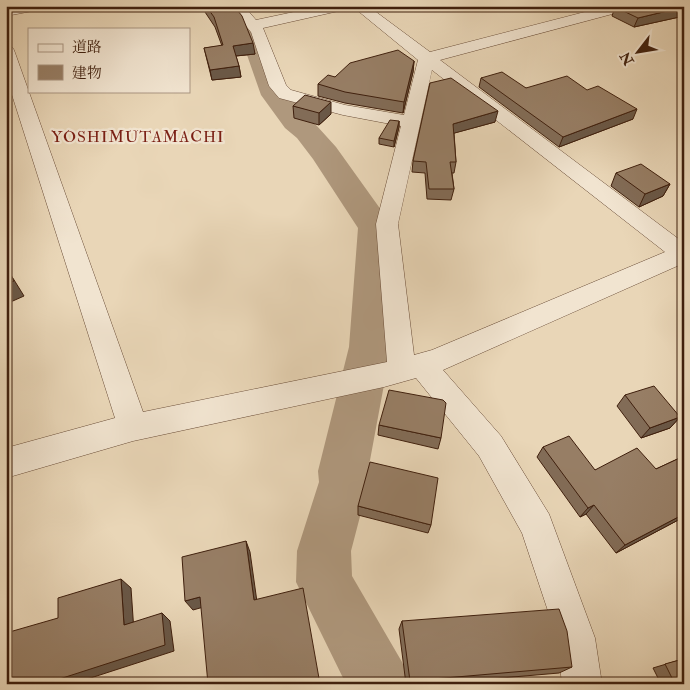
<svg xmlns="http://www.w3.org/2000/svg" width="690" height="690" font-family="'IM FELL Double Pica','Noto Serif JP',serif">
<style>
.lines{fill:none;stroke-linecap:round;stroke-linejoin:round}
.river{fill:#af987d;fill-rule:evenodd}
.minor-casing{stroke:#6a4d38;stroke-width:1}
.minor{fill:#f1e4d0;fill-rule:evenodd}
.wall{fill:#826c57;stroke:#3f1f0d}
.shaded-wall{fill:#6a5847;stroke:#3f1f0d}
.building{fill:#977e65;stroke:#3f1f0d}
.labels{text-anchor:middle;stroke-width:4.5;stroke-linejoin:round;paint-order:stroke}
.far-quarter-label{font-size:16px;letter-spacing:1px;fill:#7a1f14;stroke:#f1e4d0}
</style>
<rect width="100%" height="100%" fill="#e9d6b7"/>
<filter id="stains"><feTurbulence type="fractalNoise" baseFrequency=".004" numOctaves="4"/><feColorMatrix values="0 0 0 0 .2 0 0 0 0 .09 0 0 0 0 .02 0 0 0 .5 -.17"/></filter>
<radialGradient id="worn" r=".72"><stop offset=".6" stop-color="#630" stop-opacity="0"/><stop offset="1" stop-color="#630" stop-opacity=".3"/></radialGradient>
<g class="lines">
<!-- river -->
<path class="river" d="M216 6H240L262 30 288 94 305 116 317 126 336 147 394 228 391 347 368 471 369 482 351 551 352 576 402 662 411 684H346L296 582 297 551 319 482 318 471 349 347 358 228 313 159 297 138 285 128 261 95 239 32Z"/>
<defs>
<path id="minor" d="M14 6H45L43 9 6 16V8Z
M229 6H244L256 20 322 6H350L343 10 263 28 286 85 291 90 345 105 404 115 418 60 352 6H368L430 52 608 6H633L631 9 440 60 684 243V263L443 370 501 436 549 514 595 638 602 684H562L557 638 522 533 479 456 416 378 384 387 133 441 6 478V448L115 418 6 76V45L12 47 14 50 143 412 387 362 376 224 401 126 343 115 279 98 269 86 251 32ZM432 70 665 252 432 350 414 355 398 224Z"/>
</defs>
<!-- minor casing -->
<use href="#minor" class="minor-casing"/>
<!-- minor -->
<use href="#minor" class="minor"/>
</g>
<!-- wall -->
<path class="wall" d="M201 6H234L255 54 236 56 239 66 241 77 212 80 204 48 222 46 215 27Z
M684 6V16L634 27 612 16 615 7Z
M414 61 413 72 403 113 345 103 318 96V84L335 77Z
M481 78 526 88 633 119 559 147 479 87Z
M430 83 495 122 454 133 456 162 454 173H452L454 189 451 200 427 199 425 173 412 172 413 161Z
M293 106 331 114 319 125 294 118Z
M399 121V127L394 147 379 144V138Z
M616 173 670 184 663 196 639 207 611 186Z
M625 395 680 417 670 428 641 438 617 406Z
M379 425 441 438 438 449 378 435Z
M543 447 595 470 656 469 684 456V519L682 518 616 553 586 514 580 517 537 457Z
M358 506 431 525 428 533 358 515Z
M402 621 572 667 559 673 432 684H406L399 629Z
M683 659 684 684H661L653 668Z"/>
<!-- shaded-wall -->
<path class="shaded-wall" d="M249 6H255L249 9Z
M684 7V16L634 27 638 18Z
M253 43 255 54 235 56 233 46Z
M414 61 413 72 403 113 404 102Z
M239 66 241 77 212 80 210 70Z
M331 102V114L319 125V113Z
M637 109 633 119 559 147 563 137Z
M498 111 495 122 451 134 453 124Z
M399 121V127L394 147V141Z
M670 184 663 196 639 207 645 194Z
M6 253 10 260 6 261Z
M6 267 24 296 6 304Z
M680 417 670 428 641 438 650 428Z
M594 505 586 514 580 517 588 508Z
M684 514V517L682 518 616 553 625 545Z
M246 541 250 552 258 609 254 600Z
M121 579 131 588 134 632 124 625Z
M200 597 207 606 193 610 185 601Z
M162 613 170 621 174 651 72 684H44Z"/>
<!-- building -->
<path class="building" d="M206 6H234L242 16 253 43 233 46 239 66 210 70 204 48 223 45 214 17Z
M616 6H684V7L638 18 615 7Z
M398 50 414 61 404 102 345 92 318 84 328 75 335 77 350 63Z
M502 72 526 88 567 76 587 90 598 86 637 109 563 137 481 78Z
M451 78 498 111 453 124 456 162H450L454 189H429L426 162 413 161 430 83Z
M305 95 331 102 319 113 293 106Z
M390 120 399 121 394 141 379 138Z
M641 164 670 184 645 194 616 173Z
M6 268 14 281 6 284Z
M654 386 680 417 650 428 625 395Z
M389 390 443 400 446 403 441 438 379 425Z
M569 436 595 470 637 448 656 469 684 456V514L625 545 594 505 588 508 543 447Z
M370 462 438 478 431 525 358 506Z
M246 541 254 600 303 588 320 684H208L200 597 185 601 182 557Z
M121 579 124 625 162 613 165 645 44 684H6V633L58 618V598Z
M559 609 567 631 572 667 410 681 402 621Z
M683 659 684 660V684H675L665 664Z"/>
<g class="labels">
<!-- far-quarter labels -->
<g class="far-quarter-label">
<text x="138" y="142">YOSHIMUTAMACHI</text>
</g>
</g>
<!-- margin -->
<rect width="690" height="690" fill="none" stroke="#e9d6b7" stroke-width="25"/>
<rect x="8" y="8" width="675" height="675" fill="none" stroke="#3f1f0d" stroke-width="2.5"/>
<rect x="12" y="12" width="665" height="665" fill="none" stroke="#3f1f0d"/>
<!-- legend -->
<rect x="28" y="28" width="162" height="65" fill="#f1e4d0" stroke="#aa9582"/>
<rect x="38" y="44" width="25" height="8" fill="#f1e4d0" stroke="#aa9582"/>
<text x="72" y="52" font-size="15" fill="#3f1f0d">道路</text>
<rect x="38" y="65" width="25" height="15" fill="#977e65" stroke="#aa9582"/>
<text x="72" y="78" font-size="15" fill="#3f1f0d">建物</text>
<!-- north arrow -->
<g transform="translate(638 52) rotate(239)" stroke="#f1e4d0" stroke-width="4" paint-order="stroke">
<path d="M0-4L9 19L0 12L-9 19Z" fill="#3f1f0d"/>
<text y="-8" font-size="14" font-weight="bold" text-anchor="middle" fill="#3f1f0d">N</text>
</g>
<rect width="100%" height="100%" filter="url(#stains)"/>
<rect width="100%" height="100%" fill="url(#worn)"/>
</svg>
